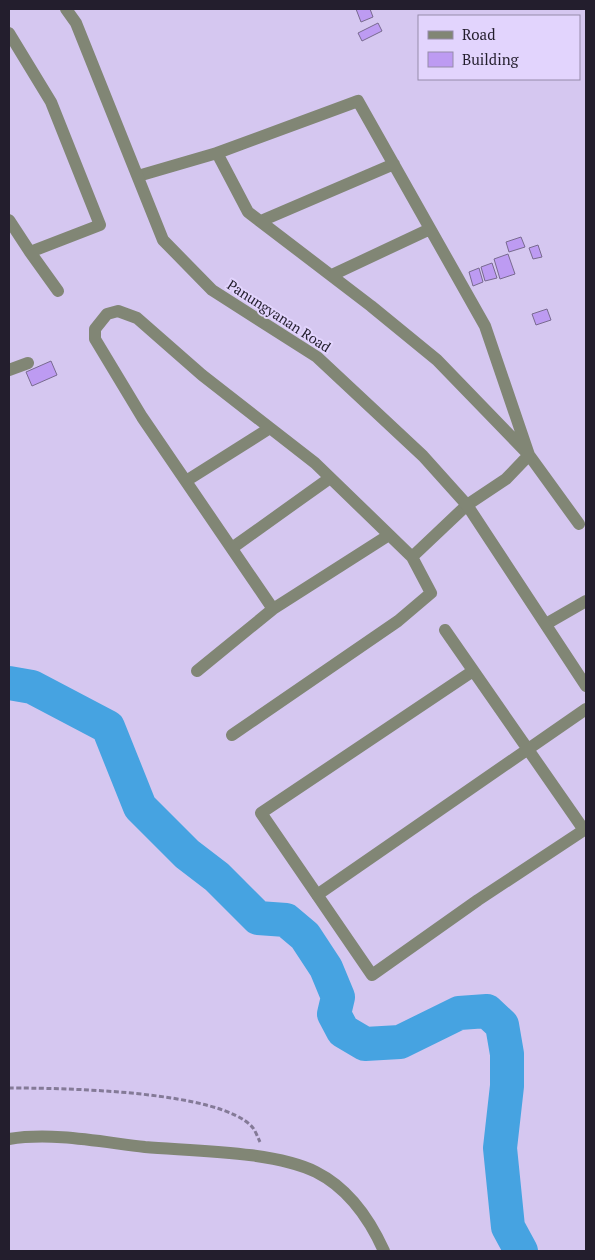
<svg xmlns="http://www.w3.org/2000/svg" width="595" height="1260" font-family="'PT Serif',serif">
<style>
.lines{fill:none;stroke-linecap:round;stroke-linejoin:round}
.river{stroke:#46a3e1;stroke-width:34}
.building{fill:#bd9bf2;stroke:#786a8f}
.path{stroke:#847a97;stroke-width:3;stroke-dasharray:5 2.5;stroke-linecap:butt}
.minor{stroke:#818675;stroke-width:12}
.tertiary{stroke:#818675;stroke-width:12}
.labels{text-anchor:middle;stroke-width:4;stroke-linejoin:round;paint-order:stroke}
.street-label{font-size:14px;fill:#231e2d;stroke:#e2d4fd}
</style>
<rect width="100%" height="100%" fill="#d5c7f0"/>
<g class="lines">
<!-- river -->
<path class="river" d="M9 683 32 687 108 727 140 807 187 854 217 877 258 918 286 920 305 936 326 968 338 997 334 1014 343 1031 365 1044 400 1042 459 1013 487 1011 502 1025 507 1054V1086L500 1148 508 1227 521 1251"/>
</g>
<!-- building -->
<path class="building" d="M356 9H370L373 17 361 22Z
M378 23 382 31 362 41 358 33Z
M521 237 525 247 509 252 506 242Z
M538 245 542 257 533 259 529 248Z
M508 254 515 274 500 279 494 259Z
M492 263 497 278 485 281 481 267Z
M479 268 483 282 473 286 469 272Z
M547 309 551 320 536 325 532 314Z
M51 361 57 375 32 386 26 372Z"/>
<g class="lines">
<!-- path -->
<path class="path" d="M9 1088C59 1088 222 1090 253 1128 256 1132 258 1138 260 1142"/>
<!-- minor -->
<path class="minor" d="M9 33 51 102 100 225 30 252 58 291
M138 176 217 153
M9 220 30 252
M261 221 394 164
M332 275 430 229
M9 370 28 363
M186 481 270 428
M232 548 330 478
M412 557 467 505 506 479 529 455 485 326 358 101 217 153 248 212 371 306 437 360 529 455 579 524
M546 624 586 601
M445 630 584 830 478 900 372 975 261 813 473 671
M197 671 273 609 389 535
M232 735 398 621 431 593 412 557 315 463 202 375 137 318 118 311 107 314 95 329V339L142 417 273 609
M317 895 586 709
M9 1139C53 1132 101 1142 145 1147 193 1151 274 1151 316 1172 348 1188 370 1220 384 1251"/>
<!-- tertiary -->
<path class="tertiary" d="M66 9 76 23 163 240 212 290 317 357 423 456 467 505 586 686"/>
</g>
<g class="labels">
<!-- street labels -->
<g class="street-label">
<text transform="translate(279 316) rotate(33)" y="5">Panungyanan Road</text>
</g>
</g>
<!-- border -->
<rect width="595" height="1260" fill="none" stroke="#231e2d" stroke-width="20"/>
<!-- legend -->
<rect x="418" y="15" width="162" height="65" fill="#e2d4fd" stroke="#968baa"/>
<rect x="428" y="31" width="25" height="8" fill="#818675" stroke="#968baa"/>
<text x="462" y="40" font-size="15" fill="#231e2d">Road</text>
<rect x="428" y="52" width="25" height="15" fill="#bd9bf2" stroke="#968baa"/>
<text x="462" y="65" font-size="15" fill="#231e2d">Building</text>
</svg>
